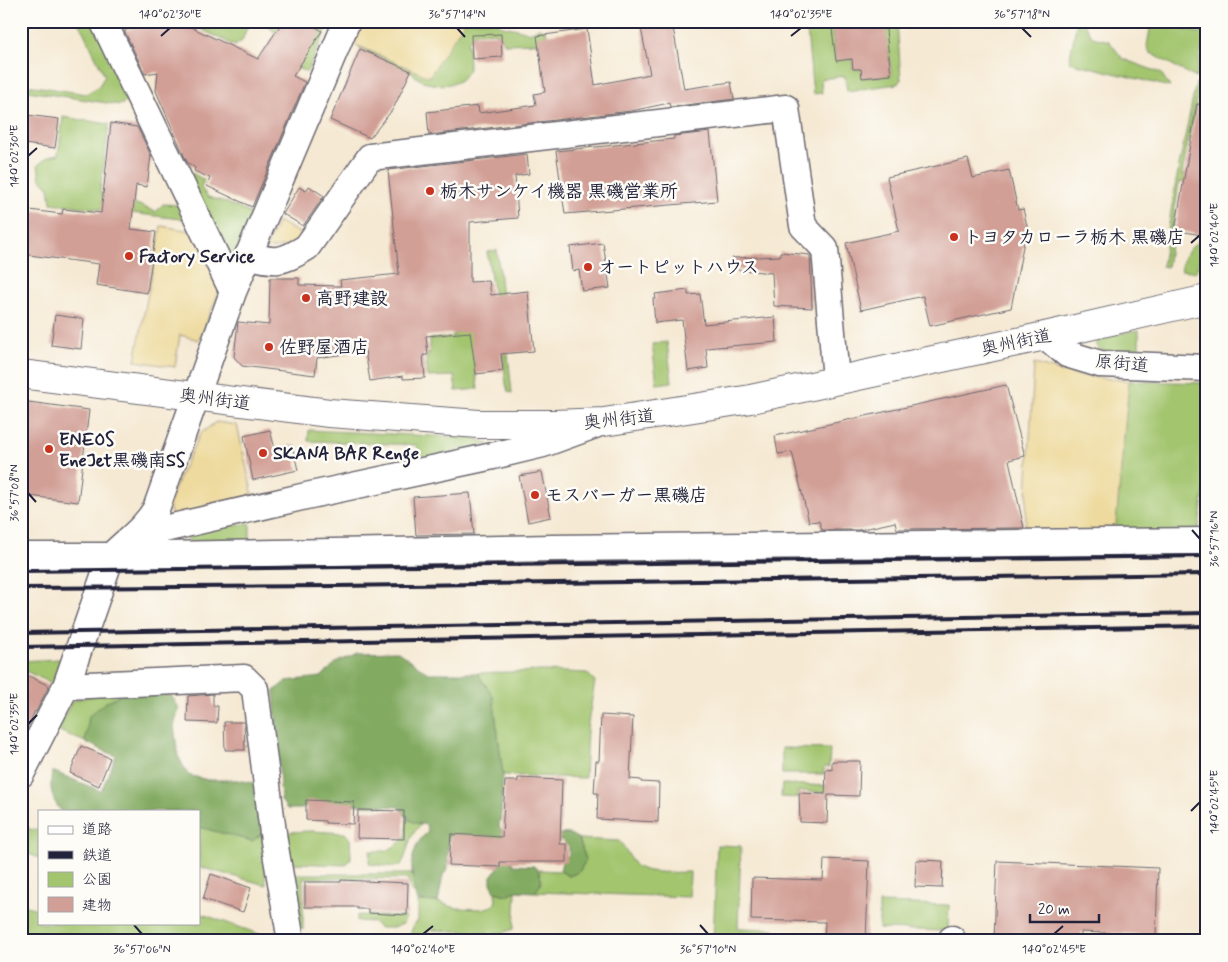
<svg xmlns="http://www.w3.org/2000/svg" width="1228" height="962" font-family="Mynerve,'Klee One',sans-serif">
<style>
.green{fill:#a3c56e;stroke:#627454}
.forest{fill:#82aa61;stroke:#52664e}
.sand{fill:#eeda9e;stroke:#887e6c}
.building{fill:#d19f95}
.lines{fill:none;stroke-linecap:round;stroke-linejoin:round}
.minor-casing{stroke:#6c6870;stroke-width:29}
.major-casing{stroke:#6c6870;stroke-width:30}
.minor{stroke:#fff;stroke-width:26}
.major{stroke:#fff;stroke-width:28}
.rail{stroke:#22223b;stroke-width:4}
.ticks{fill:none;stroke:#22223b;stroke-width:2}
.poi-dot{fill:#c8321e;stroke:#fdfcf7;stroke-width:2}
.labels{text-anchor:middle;stroke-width:5;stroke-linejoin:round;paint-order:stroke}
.poi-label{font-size:18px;font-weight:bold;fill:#22223b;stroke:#fdfcf7;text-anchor:start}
.street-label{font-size:18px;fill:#22223b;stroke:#fdfcf7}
.neatline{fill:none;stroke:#22223b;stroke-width:2}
.ticks-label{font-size:12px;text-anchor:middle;fill:#22223b}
</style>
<rect width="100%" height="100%" fill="#fdfcf7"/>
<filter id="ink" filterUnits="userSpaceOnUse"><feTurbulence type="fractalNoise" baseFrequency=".02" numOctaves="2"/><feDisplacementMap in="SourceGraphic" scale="10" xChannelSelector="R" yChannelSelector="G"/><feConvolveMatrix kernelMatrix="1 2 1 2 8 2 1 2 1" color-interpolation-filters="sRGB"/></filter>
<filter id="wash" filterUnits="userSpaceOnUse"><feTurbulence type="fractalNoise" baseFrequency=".0096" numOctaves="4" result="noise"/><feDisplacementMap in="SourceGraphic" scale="20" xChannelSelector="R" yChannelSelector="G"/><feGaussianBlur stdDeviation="1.12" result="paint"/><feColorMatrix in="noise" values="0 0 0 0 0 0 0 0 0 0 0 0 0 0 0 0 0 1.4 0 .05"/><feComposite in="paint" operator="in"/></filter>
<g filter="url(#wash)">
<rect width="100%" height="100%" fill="#f5e9d3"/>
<!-- green -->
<path class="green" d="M78 21H97L134 98 120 105 21 90V84L86 94 98 87 105 76Z
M185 21H252L249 22 242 41 235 46Z
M262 21H320L328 26 307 72 286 64 290 41 273 31 268 24Z
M460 21H498L499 25C509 28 519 28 529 33L539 28 546 31 548 39 537 43 505 44 503 39 494 32 476 33 468 41 469 69C467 72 463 79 459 81 446 88 420 85 413 73L358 47 361 41Z
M806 21H831L836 60 852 59 853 69H861L863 78 891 75 889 53 881 31 889 30 888 21H897L901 80 897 84 847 91 845 76 821 79 822 93 813 94Z
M1077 21H1085V25L1092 37 1109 41 1123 59 1161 73 1170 87 1069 62Z
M1204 21 1207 22 1196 78 1149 52 1147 46 1151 23 1201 33Z
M1196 83 1207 85V88L1199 87 1182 174 1207 179V186L1179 182 1167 267 1162 266 1176 181Z
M63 117 109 124 100 192 106 199 139 205 156 212 163 204 180 205 188 220 51 203 49 188 40 178 38 165 48 157 58 155Z
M192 173 204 180 201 188 208 197 225 202 252 214 232 260 224 257 189 180Z
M1207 214V224L1197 272 1181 270 1184 257 1191 248 1202 238Z
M497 250 512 393 508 392 506 384 499 323H470L478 389 456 391 454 376 428 377 426 359 430 351V339L452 337 459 329 494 297 487 252Z
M1139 330V355C1125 354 1104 357 1096 345L1100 337Z
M667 342 672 382 657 384 652 344Z
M1129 381 1207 383V472L1198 533 1115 534Z
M309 430 475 438 489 444 420 460 417 445 308 441Z
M250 523V548H203L188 540 186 532Z
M59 659 63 664 51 683 21 669V661Z
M544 671 587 673 595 681 587 729 585 778 503 775 493 696 477 673Z
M122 694 89 716 85 742 57 730 72 701 92 695Z
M782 748 830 749 829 767H824V774H782Z
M782 784 832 786V793L798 791V798L781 797Z
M407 819 421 825C406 838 410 850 401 865L395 867 369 864 370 851H387L399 843 406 836Z
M21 827 39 831V858L21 851Z
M199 827 252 841 263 833 266 885 199 867Z
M311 831 345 833 350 839 351 858 346 865 291 863 287 856 285 838 290 832Z
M579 839 619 841C626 848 629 857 634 864 643 875 676 872 690 872L689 897 535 892C542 884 542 879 538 870L560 871 569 876 579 872 586 860Z
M717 845 741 846 738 928 774 929 773 941H713Z
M296 874H412L416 895 411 891 408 879 303 878V930L296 925 291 883Z
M516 891 514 929 502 933 429 930 428 941H394L410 935 414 924 418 921V901L438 902 456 908 481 909 493 906 496 901 495 892 506 895Z
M879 903 949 905 948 931 879 929Z
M21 905 39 909V923H199V913L279 941H21Z
M357 915 406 917 403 924 393 928H379L373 922 357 921Z"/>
<!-- forest -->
<path class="forest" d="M398 652 428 673H477L493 696 503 775 501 813 499 826 502 831 570 834 579 839 586 860 579 872 569 876 560 871 562 862 569 855V847L562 840 512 838 510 857 513 865 534 866C542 874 544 883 535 892L516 891 506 895 495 892 491 883V876L501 864 503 838 449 835 447 870 443 875 438 902 418 901C410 878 407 848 428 832L426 824C413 826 405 816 399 807L310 802 301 809H287L281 800 274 691 286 681 321 677 336 663 357 653Z
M158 693 171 695 179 708 174 726 178 756 188 775 208 780H238L254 783 263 833 252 841 199 827V811H61C50 797 50 788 52 771L101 791 116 756 85 742 89 716 106 702 122 694Z"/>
<!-- sand -->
<path class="sand" d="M363 21H465L429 77 354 44Z
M278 221 306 237 297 245 266 249Z
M161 226 197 232 221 287 199 340 180 335 175 367 135 361Z
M1034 364 1075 375 1129 381 1115 534 1025 533Z
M216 422 237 425 253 496 172 517 169 506 179 477 200 434Z"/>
<g id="blocks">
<!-- building -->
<path class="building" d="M154 21H178L258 59 283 21H307L322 31 293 76 305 82 252 207 207 186 210 178 194 171 195 168 187 162 156 91 158 72 145 74 125 32V30L132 29V26Z
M831 21H885L891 75 862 78 861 69H853L852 59 836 61Z
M672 22 684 89 731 82 734 99 670 107 669 103 631 111 429 135 427 112 478 106 479 113 536 105 534 94 545 92 537 36 587 29 595 85 650 74 641 28Z
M501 34 502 57 472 59 471 35Z
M360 49 411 71 393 109 370 138 330 120Z
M1197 104 1207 105V204L1201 235 1175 230Z
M27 115 59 119 55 148 24 144Z
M111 123 137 127 151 155 147 187 136 185 131 229 156 232 147 293 96 285 99 264 21 254V209L62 214 63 209 101 213Z
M710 132 717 201 565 214 556 151 674 139V136Z
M527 154 529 174 515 176 518 218 470 222V282L489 281 491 295 528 291 534 351 501 354 503 371 476 374 470 332 426 336 428 355H423L425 378 403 379V376L370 381 365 351 317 358 315 375 242 366 234 357 238 322 269 325 270 278H299V285L341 286 340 280 399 274 388 170Z
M968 159 973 178 1009 170 1018 210 1023 209 1027 226 1011 308 930 326 923 296 861 310 846 243 899 231 887 177Z
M309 186 324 196 303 226 283 214 299 187 306 191Z
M603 243 610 288 582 291 579 270 573 271 570 247Z
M780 252 810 255 812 308 774 306 772 273 732 269V258L780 256Z
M688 290V295L700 294 704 324 775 317 777 342 706 348 708 368 688 371 682 320 655 323 653 299H656L655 294Z
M55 315 84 319 81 349 51 345Z
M1006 385 1025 456 1009 460 1024 528 897 529 895 522 859 530H822L819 521 809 522 792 452 778 454 775 436Z
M21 401 89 410 78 502 21 495Z
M270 430 275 449 292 445 298 470 253 480 244 436Z
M542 472 551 517 528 522 519 476Z
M470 493 474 534 416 535 413 497Z
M21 672 49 686 36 712 35 711 21 741Z
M213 694V706H218L217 723 187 722 188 696Z
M601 715 633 717 630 779 641 780V782L659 783 658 822 597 819 598 793H594L596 761H599Z
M224 722H244L245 750H225Z
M81 746 110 758 99 786 70 773Z
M832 761H860L859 796 828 795 827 823 800 822 799 793 825 794 826 769 832 770Z
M518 778 562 780 560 844H567V862H500V867L449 865 451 834 502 837 505 781H518Z
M306 800 354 802 353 824 325 823V821L306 820Z
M358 810 404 811V839L357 838Z
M824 859 869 861 866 941H824L825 922 751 920 752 878 823 880Z
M916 860 943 861 942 888 915 887Z
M997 861 1158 868 1156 935 1081 932V941H994Z
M211 874 251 888 243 912 203 899Z
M341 880 408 883 407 915 368 913V909H357V907H305V882H341Z"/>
</g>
</g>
<g filter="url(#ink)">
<use href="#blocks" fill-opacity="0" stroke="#6c6870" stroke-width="1"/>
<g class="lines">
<defs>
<path id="minor" d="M103 21 233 292
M248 255C275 263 282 263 307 247L370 157 786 108 803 226 825 249 836 380
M1045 336 1067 354 1100 364 1207 368
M134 536 306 496 493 456 543 444 595 425
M21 556H111L552 548 1207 541
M66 686 244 678 255 689 274 841 291 941
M21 774 66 686 111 556C127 540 144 529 156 509L233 292 347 21
M952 941V939"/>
<path id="major" d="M21 374 329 413 479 424H554L604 422 751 399 1045 336 1207 299"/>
</defs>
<!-- minor casing -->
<use href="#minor" class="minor-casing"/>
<!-- major casing -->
<use href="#major" class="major-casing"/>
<!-- minor -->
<use href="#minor" class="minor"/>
<!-- major -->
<use href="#major" class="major"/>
<!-- rail -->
<path class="rail" d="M21 571 1207 556
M21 588 337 586 1207 574
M21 633 1207 613
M21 647 1207 626"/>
</g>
</g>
<!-- ticks -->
<path class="ticks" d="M457 28 465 37M1022 28 1031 37M161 36 170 28M791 36 801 28M28 156 37 148M1191 243 1200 235M28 493 36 502M1192 530 1200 539M28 724 37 715M1191 811 1200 802M134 925 142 934M700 925 708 934M423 934 433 926M1054 934 1063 926"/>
<!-- markers -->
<g class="poi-dot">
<circle cx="430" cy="191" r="5"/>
<circle cx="954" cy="237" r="5"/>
<circle cx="129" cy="256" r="5"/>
<circle cx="588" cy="267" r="5"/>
<circle cx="306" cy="298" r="5"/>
<circle cx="269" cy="347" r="5"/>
<circle cx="49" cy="449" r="5"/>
<circle cx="263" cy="453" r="5"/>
<circle cx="535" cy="495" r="5"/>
</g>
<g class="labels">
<!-- poi labels -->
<g class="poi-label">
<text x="440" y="197">栃木サンケイ機器 黒磯営業所</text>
<text x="964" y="243">トヨタカローラ栃木 黒磯店</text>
<text x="139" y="262">Factory Service</text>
<text x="598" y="273">オートピットハウス</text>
<text x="316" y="304">高野建設</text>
<text x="279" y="353">佐野屋酒店</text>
<text x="59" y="445">ENEOS<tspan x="59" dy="21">EneJet黒磯南SS</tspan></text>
<text x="273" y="459">SKANA BAR Renge</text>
<text x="545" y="501">モスバーガー黒磯店</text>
</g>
<!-- street labels -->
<g class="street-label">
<text transform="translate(1016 342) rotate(-12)" y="6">奥州街道</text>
<text transform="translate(1122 363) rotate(5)" y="6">原街道</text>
<text transform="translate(215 399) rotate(7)" y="6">奥州街道</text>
<text transform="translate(619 419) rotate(-6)" y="6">奥州街道</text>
</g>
</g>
<!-- margin -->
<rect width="1228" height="962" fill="none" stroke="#fdfcf7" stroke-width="55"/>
<!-- legend -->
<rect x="38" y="810" width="162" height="115" fill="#fdfcf7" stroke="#a5a5ac"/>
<rect x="48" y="826" width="25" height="8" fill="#ffffff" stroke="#a5a5ac"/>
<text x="82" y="834" font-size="15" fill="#22223b">道路</text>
<rect x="48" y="851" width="25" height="8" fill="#22223b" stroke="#a5a5ac"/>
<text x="82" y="860" font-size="15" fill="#22223b">鉄道</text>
<rect x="48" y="872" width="25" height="15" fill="#a3c56e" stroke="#a5a5ac"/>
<text x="82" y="884" font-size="15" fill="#22223b">公園</text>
<rect x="48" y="897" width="25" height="15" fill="#d19f95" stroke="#a5a5ac"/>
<text x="82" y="910" font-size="15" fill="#22223b">建物</text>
<!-- scale -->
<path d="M1030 914v8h69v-8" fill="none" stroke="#22223b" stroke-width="2.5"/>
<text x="1038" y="914" font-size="15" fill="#22223b" stroke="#fdfcf7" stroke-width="4" paint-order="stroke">20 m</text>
<rect x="28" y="28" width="1172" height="906" class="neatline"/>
<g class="ticks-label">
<text x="170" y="18">140°02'30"E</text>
<text x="457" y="18">36°57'14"N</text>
<text x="801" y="18">140°02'35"E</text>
<text x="1022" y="18">36°57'18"N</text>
<text transform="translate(14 156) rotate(-90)" y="4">140°02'30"E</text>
<text transform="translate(1214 235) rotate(-90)" y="4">140°02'40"E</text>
<text transform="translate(14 493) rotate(-90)" y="4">36°57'08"N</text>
<text transform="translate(1214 539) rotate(-90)" y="4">36°57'16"N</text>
<text transform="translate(14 724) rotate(-90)" y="4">140°02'35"E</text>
<text transform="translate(1214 802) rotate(-90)" y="4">140°02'45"E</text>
<text x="142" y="953">36°57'06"N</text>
<text x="423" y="953">140°02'40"E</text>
<text x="708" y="953">36°57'10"N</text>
<text x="1054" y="953">140°02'45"E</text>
</g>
</svg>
